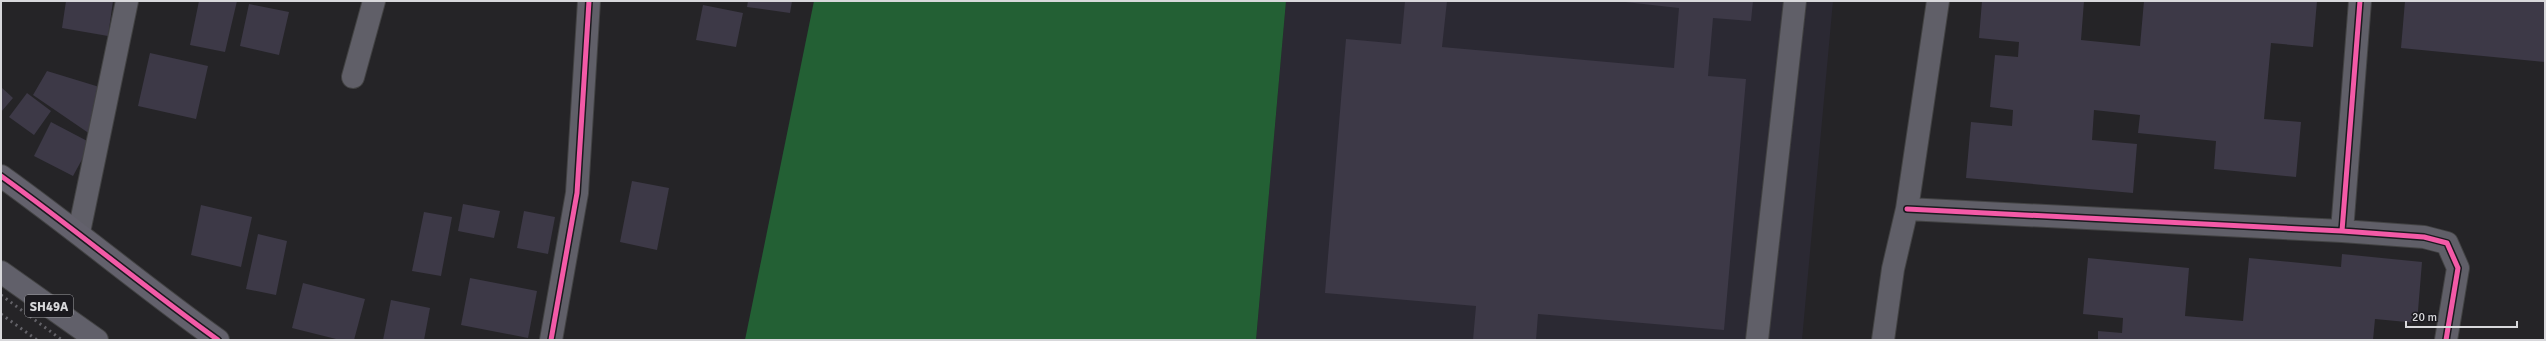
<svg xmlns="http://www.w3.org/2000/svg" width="2546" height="341" font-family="Signika,sans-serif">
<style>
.built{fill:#2b2933}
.forest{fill:#236034}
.building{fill:#3d3947}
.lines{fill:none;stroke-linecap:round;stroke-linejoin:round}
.lane-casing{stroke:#424243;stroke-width:24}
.street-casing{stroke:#424243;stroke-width:24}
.secondary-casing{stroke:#424243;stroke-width:24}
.primary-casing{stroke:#424243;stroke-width:24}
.lane{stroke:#605f68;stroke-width:22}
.street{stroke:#605f68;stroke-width:22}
.secondary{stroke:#63616c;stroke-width:22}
.primary{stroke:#61606a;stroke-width:22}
.rail{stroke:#636268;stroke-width:3;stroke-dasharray:2 4;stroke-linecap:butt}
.cycleway-casing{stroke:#1b1a1f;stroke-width:8}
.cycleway{stroke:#f35aa7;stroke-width:5}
.labels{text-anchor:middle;stroke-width:3;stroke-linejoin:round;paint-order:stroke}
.shield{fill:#1b1a1f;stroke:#9f9fa3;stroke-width:1}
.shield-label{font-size:13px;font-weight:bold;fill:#d8d8db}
</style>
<rect width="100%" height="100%" fill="#252427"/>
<!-- built -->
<path class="built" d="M1286 1H1833L1802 340H1256Z"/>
<!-- forest -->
<path class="forest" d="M814 1H1286L1256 340H745Z"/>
<!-- building -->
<path class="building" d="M66 1H113L108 36 62 28Z
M199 1H237L225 52 190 45Z
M748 1H792L790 13 747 7Z
M1405 1H1447L1442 47 1674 68 1679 8 1616 1H1753L1751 21 1713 18 1708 76 1746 79 1724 330 1538 314 1536 340H1473L1476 306 1325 293 1346 39 1401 44Z
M1982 1H2084L2081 40 2140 46 2144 1H2317L2313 47 2271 43 2264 119 2301 122 2296 177 2214 169 2216 141 2138 133 2140 115 2094 110 2092 140 2137 144 2133 193 1966 178 1971 122 2012 126 2013 110 1990 107 1995 55 2018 57 2019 42 1979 38Z
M2405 1H2545V62L2401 48Z
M249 4 289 12 279 55 240 46Z
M703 5 743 13 736 47 696 40Z
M150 53 208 66 196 119 138 106Z
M47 71 106 89 90 134 33 95Z
M1 87 13 98 1 112Z
M27 93 51 111 34 135 9 117Z
M51 122 91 143 73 176 34 156Z
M632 181 669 188 657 250 620 242Z
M463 204 500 211 494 238 458 231Z
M201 205 252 217 241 267 191 255Z
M524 211 555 217 548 254 517 248Z
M424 212 452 217 441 276 412 271Z
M258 234 287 241 276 295 246 289Z
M2342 254 2422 262 2417 323 2375 319 2373 340H2098V331L2122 333 2123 318 2083 314 2088 258 2189 268 2185 316 2243 321 2249 258 2341 267Z
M470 278 537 291 528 338 461 325Z
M303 283 365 299 354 340H340L292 328Z
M391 300 430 308 424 340H383Z"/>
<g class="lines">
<defs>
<path id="lane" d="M353 77 374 1
M1757 340 1795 1"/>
<path id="street" d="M2360 1 2342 231 2424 237 2447 243 2458 268 2446 340
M1907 209 2342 231
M79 232 127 1
M551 340 577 193 589 1
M1883 340 1893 269 1907 209 1938 1"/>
<path id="secondary" d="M1 176C75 229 144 287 218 340"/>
<path id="primary" d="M1 272 97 340"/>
</defs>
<!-- lane casing -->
<use href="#lane" class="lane-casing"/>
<!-- street casing -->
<use href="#street" class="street-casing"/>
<!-- secondary casing -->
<use href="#secondary" class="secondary-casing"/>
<!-- primary casing -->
<use href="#primary" class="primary-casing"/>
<!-- lane -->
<use href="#lane" class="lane"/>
<!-- street -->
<use href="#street" class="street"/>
<!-- secondary -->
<use href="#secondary" class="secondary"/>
<!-- primary -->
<use href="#primary" class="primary"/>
<!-- rail -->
<path class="rail" d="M1 295 62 340
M1 314 37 340"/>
<defs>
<path id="cycleway" d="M2360 1 2342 231 2424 237 2447 243 2458 268 2446 340
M1 176C75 229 144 287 218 340
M1907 209 2342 231
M551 340 577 193 589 1"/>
</defs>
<!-- cycleway casing -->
<use href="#cycleway" class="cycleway-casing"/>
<!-- cycleway -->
<use href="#cycleway" class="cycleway"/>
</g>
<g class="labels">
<!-- shield labels -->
<rect class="shield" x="25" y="295" width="48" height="22" rx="3"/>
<g class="shield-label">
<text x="49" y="311">SH49A</text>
</g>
</g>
<!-- border -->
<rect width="2546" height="341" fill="none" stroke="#d8d8db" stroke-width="4"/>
<!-- scale -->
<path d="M2406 321v6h111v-6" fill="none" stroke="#d8d8db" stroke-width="2"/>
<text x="2412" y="321" font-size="12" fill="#d8d8db" stroke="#1b1a1f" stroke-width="3" paint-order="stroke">20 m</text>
</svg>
